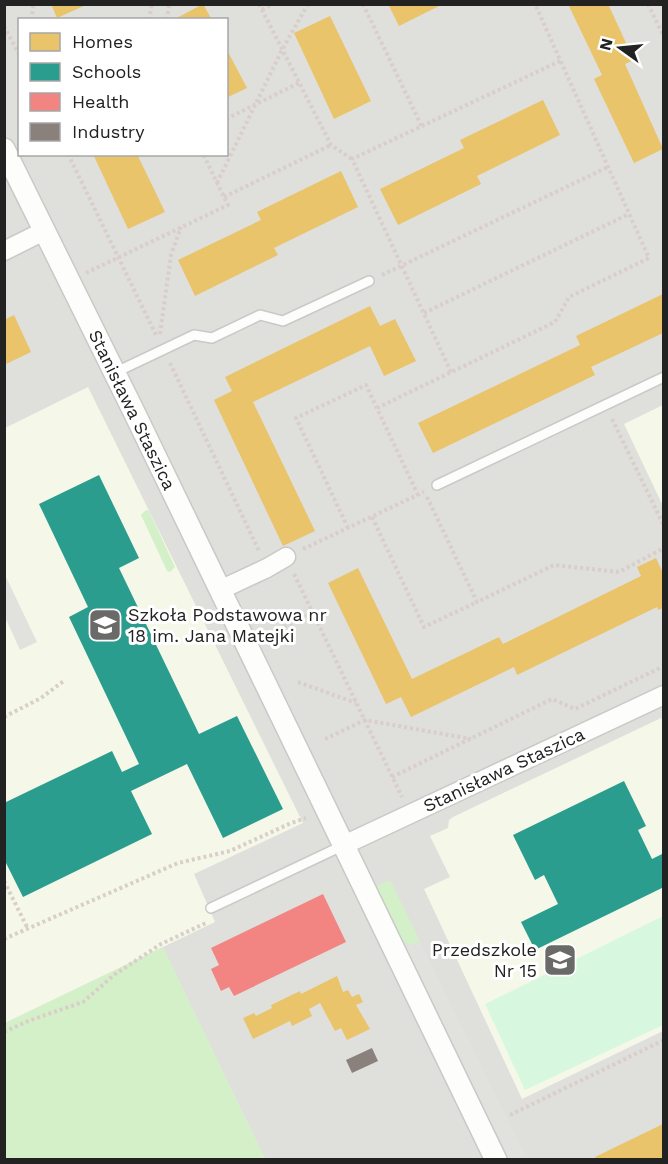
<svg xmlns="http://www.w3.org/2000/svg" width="668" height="1164" font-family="'Work Sans',sans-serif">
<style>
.residential{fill:#dfdfdc;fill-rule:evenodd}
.education{fill:#f5f8e8}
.grass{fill:#d4f0c8}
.park{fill:#d7f8df}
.parking{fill:#e1e1de}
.homes{fill:#e9c46a}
.schools{fill:#2a9d8f}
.health{fill:#f28482}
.industry{fill:#8a817c}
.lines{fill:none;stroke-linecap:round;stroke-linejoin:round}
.service-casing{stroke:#c9c9c7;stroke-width:12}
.minor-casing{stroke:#c9c9c7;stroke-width:21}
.tertiary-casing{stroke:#c9c9c7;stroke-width:24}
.path{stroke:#d9cec9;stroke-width:4;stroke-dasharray:3 3;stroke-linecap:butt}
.service{stroke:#fdfdfc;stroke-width:9}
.minor{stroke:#fdfdfc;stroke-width:18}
.tertiary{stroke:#fdfdfc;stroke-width:21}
.labels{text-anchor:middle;stroke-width:6;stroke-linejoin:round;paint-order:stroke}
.street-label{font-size:18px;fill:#222;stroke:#fff}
.poi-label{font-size:18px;fill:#222;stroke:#fff;text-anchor:start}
</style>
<rect width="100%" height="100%" fill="#f0f0eb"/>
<!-- residential -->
<path class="residential" d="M5 5H663V1159H265L163 948 5 1023ZM20 20H226V154H20Z"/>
<!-- education -->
<path class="education" d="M88 387 303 823 194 874 215 922 5 1023V428Z
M663 405V506L624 424Z
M661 718 664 723 663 1031 522 1099 424 889 450 877 430 836 448 828 449 820 453 817Z"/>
<!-- grass -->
<path class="grass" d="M146 510 149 511 175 567 170 572 167 571 141 515Z
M388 881 391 882 420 941 411 945 403 942 376 886Z
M163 947 265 1159H5V1023Z"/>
<!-- park -->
<path class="park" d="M663 916V1025L525 1090 485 1004Z"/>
<!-- parking -->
<path class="parking" d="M6 577 37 642 20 650 5 617 4 578Z
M420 941 527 1159H509L403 942 411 945Z"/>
<!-- homes -->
<path class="homes" d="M51 4H88L57 18Z
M203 4 212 20H173Z
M388 4H443L399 26Z
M568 4H608L634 60 625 64 663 149 634 163 594 79 602 75Z
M330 16 371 101 334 119 294 33Z
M226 48 247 88 226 98Z
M543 100 560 135 477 176 481 184 398 225 380 189 464 148 460 140Z
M93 154H137L165 212 128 229Z
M341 171 358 207 274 248 278 255 195 296 178 260 261 220 257 212Z
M663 294V333L591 367 595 375 433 453 418 423 580 345 576 336Z
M370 306 380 326 395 319 416 361 384 376 370 346 253 402 315 531 283 546 214 400 232 391 225 377Z
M14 315 31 352 4 365V320Z
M656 558 663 573V608L658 610 657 607 517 675 514 667 411 717 401 697 386 704 328 583 358 568 412 679 499 637 503 644 641 576 637 567Z
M337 976 343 992 348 990 352 997 359 994 363 1002 356 1005 370 1029 347 1040 341 1028 335 1031 320 1003 309 1009 312 1016 292 1026 290 1021 253 1039 243 1018 254 1013 256 1016 272 1008 271 1005 300 991 301 994Z
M663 1124V1160H597L595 1157Z"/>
<!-- schools -->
<path class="schools" d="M99 475 139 558 119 568 199 734 237 716 283 809 223 838 187 764 131 791 152 834 23 897 4 859V803L112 751 122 772 139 764 69 617 88 607 39 504Z
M624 781 646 826 638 830 652 859 664 853V887L535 950 521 922 558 904 544 875 535 880 513 835Z"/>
<!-- health -->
<path class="health" d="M323 894 346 942 234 996 229 987 221 991 211 969 219 965 211 948Z"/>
<!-- industry -->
<path class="industry" d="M372 1048 378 1061 352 1073 346 1060Z"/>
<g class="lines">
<defs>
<path id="service" d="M114 373 194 335 212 338 260 315 283 321 369 281
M437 485 664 377
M211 908 344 845"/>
<path id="minor" d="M4 251 44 231
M220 590 267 568 286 557
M344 845 664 695"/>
<path id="tertiary" d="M4 149 134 412 496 1160"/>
</defs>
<!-- service casing -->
<use href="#service" class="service-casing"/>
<!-- minor casing -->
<use href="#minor" class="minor-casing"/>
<!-- tertiary casing -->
<use href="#tertiary" class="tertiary-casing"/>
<!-- path -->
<path class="path" d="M259 4 331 145 352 159
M363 4 422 127
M648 4 664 37
M262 10 272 4
M32 20 33 4
M149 20 152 4
M167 20 169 4
M4 26 20 56
M226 119 299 83
M68 154 157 337
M217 183 282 50 308 4
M224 197 331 145
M86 273 228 205 203 154
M382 275 608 167
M424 313 629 214
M160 334 171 255 181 227
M170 363 259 551
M451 372 352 159 560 61
M377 408 555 322 569 297 649 258 535 4
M612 419 664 526
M427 497 477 602 554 565 619 572 664 548
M372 517 424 627 477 602
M348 528 296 418 366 385 418 495
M303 549 424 492
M294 574 402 797
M273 632 313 613
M298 682 356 703
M4 717 41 698 65 680
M325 739 365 720 471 739
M392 777 552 699 575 709 664 666
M4 881 28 929
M4 939 178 863 230 851 291 823 306 818
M4 1032 28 1021 83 1002 114 975 161 944 208 922
M510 1115 664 1040"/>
<!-- service -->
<use href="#service" class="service"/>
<!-- minor -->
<use href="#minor" class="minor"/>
<!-- tertiary -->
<use href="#tertiary" class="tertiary"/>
</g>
<!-- icons -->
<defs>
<symbol id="school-square" viewBox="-11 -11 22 22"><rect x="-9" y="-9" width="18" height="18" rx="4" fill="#6a6a68" stroke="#fff"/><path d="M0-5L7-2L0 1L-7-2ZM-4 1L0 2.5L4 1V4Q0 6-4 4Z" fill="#fff"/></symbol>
</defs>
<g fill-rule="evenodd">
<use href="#school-square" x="86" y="606" width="38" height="38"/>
<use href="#school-square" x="541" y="941" width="38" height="38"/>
</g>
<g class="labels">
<!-- street labels -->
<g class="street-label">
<text transform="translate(132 410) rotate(64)" y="6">Stanisława Staszica</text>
<text transform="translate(504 770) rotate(-25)" y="6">Stanisława Staszica</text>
</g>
<!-- poi labels -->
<g class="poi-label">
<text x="128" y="621">Szkoła Podstawowa nr<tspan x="128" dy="21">18 im. Jana Matejki</tspan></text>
<text x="537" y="956" text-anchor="end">Przedszkole<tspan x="537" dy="21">Nr 15</tspan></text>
</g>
</g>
<!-- border -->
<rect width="668" height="1164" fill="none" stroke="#222222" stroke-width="12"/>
<!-- legend -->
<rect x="18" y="18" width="210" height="138" fill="#ffffff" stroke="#a7a7a7" stroke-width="1.5"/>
<rect x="30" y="33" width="30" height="18" fill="#e9c46a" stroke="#a7a7a7" stroke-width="1.5"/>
<text x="72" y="48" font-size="18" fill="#222222">Homes</text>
<rect x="30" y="63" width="30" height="18" fill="#2a9d8f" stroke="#a7a7a7" stroke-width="1.5"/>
<text x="72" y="78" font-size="18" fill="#222222">Schools</text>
<rect x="30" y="93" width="30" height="18" fill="#f28482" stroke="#a7a7a7" stroke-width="1.5"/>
<text x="72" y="108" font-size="18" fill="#222222">Health</text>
<rect x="30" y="123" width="30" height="18" fill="#8a817c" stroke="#a7a7a7" stroke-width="1.5"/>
<text x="72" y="138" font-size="18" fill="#222222">Industry</text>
<!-- north arrow -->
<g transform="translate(620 48) rotate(285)" stroke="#ffffff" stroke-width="4.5" paint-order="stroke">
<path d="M0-4.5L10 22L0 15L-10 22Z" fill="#222222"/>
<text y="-9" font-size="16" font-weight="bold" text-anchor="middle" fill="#222222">N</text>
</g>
</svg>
